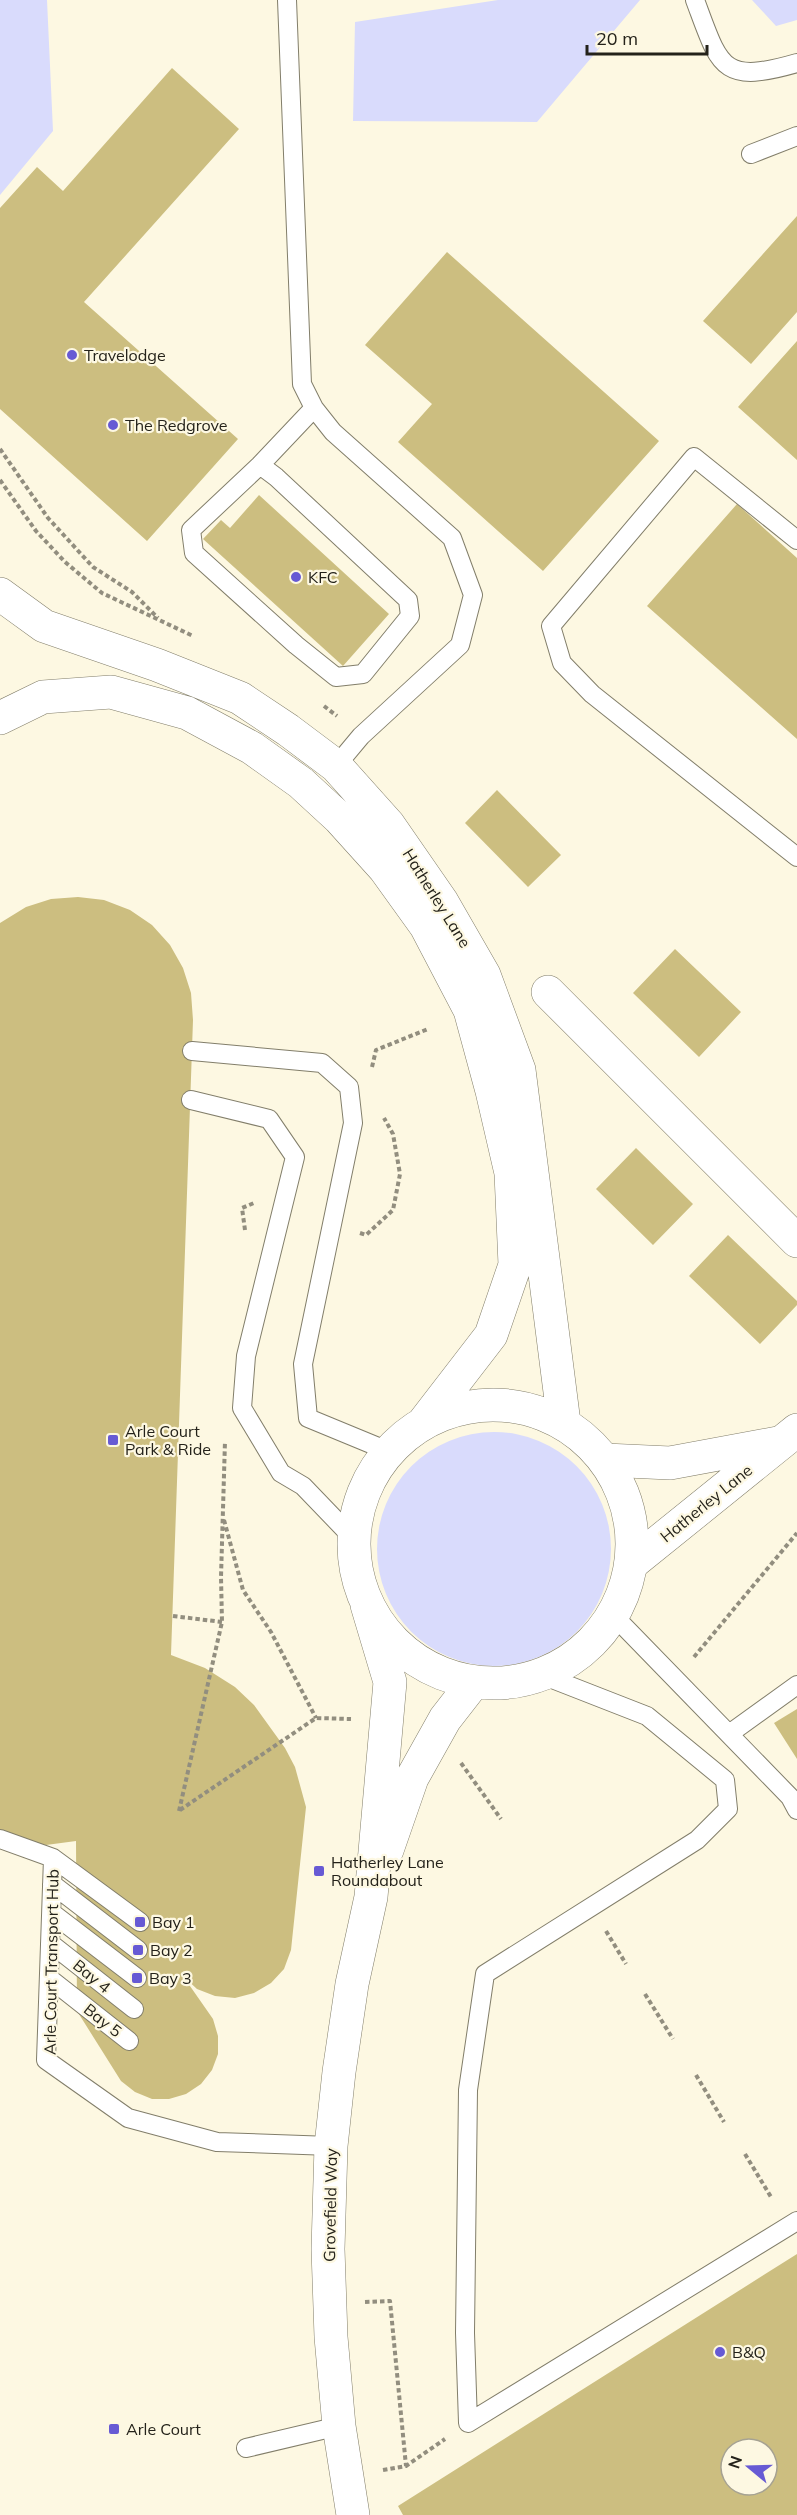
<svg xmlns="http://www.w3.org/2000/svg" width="797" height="2515" font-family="Mulish,sans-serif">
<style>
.green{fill:#d9dbfc}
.building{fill:#ccbe80;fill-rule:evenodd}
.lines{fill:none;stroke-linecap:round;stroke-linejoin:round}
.service-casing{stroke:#827e6a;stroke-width:20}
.minor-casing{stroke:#827e6a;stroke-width:34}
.tertiary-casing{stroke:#827e6a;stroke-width:34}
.path{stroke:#928e7f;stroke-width:4;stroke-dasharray:4.5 3;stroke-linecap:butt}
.service{stroke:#fff;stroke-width:18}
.minor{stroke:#fff;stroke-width:33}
.tertiary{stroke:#fff;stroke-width:33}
.poi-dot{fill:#675ad4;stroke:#fdf8e2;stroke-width:2}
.labels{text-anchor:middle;stroke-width:4.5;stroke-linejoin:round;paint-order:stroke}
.poi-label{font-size:16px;fill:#24221a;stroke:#fdf8e2;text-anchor:start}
.street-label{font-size:16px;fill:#24221a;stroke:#fdf8e2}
</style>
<rect width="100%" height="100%" fill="#fdf8e2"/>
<!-- green -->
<path class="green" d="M0 0H47L53 131 0 195Z
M498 0H640L537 122 353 121 355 22Z
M752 0H797V20L776 26Z
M377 1549a117 117 0 1 1 234 0a117 117 0 1 1-234 0Z"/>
<!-- building -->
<path class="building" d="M172 68 239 129 84 302 238 439 147 541 0 409V208L37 167 63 191Z
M797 216V312L751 364 703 321Z
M447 252 659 441 543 571 398 442 432 404 365 345Z
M797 341V460L738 407Z
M259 495 389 614 343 666 203 539 221 520 230 528Z
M737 504 797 558V739L647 606Z
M497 790 561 855 528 887 465 823Z
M78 897 104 900 130 910 152 925 170 945 183 968 191 993 193 1020 171 1655 205 1668 235 1687 254 1705 285 1748 295 1767 306 1807 291 1950 284 1969 271 1983 254 1993 235 1998 215 1996 197 1989 183 1976 213 2019 218 2036V2054L212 2070 201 2084 186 2094 169 2099H152L135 2092 121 2081 77 2011 76 1841 46 1845 19 1841 0 1833V923L26 907 51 899Z
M675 949 741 1012 699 1057 633 993Z
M636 1148 693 1204 653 1245 596 1189Z
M728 1235 797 1301V1305L760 1344 689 1276Z
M797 1709V1759L774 1723Z
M797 2254V2515H403L398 2506ZM731 2449H767V2485H731Z"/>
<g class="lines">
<defs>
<path id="service" d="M287 0 302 384 314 408 333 432 452 538 473 595 460 645 361 736 336 766
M695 0C720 67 721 85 797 63
M751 154 797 136
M260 465 276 477 408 600 410 616 363 674 336 677 296 645 194 553 191 530 260 465 314 408
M797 540 694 457 551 626 562 663 592 694 797 857
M192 1051 322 1063 349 1087 353 1123 303 1364 308 1418 388 1451
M191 1100 269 1119 295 1157 246 1356 242 1408 281 1473 303 1486 353 1538
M613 1615 790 1797 797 1810
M542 1675 647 1716 725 1780 728 1809 697 1840 485 1974 468 2090 465 2333 468 2423 797 2221
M729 1734 797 1685
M0 1839 53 1858 140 1922
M53 1858 46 2060 128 2118 217 2142 331 2146
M52 1884 138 1950
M52 1913 137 1978
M50 1943 134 2009
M49 1978 129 2041
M246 2448 339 2426"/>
<path id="minor" d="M548 992 797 1241
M605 1460 670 1463 778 1443
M631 1564 797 1430"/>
<path id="tertiary" d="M0 594 44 626 157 665 240 698 288 730 336 766 388 824 442 902 484 975 519 1070 564 1423
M0 718 43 697 111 692 187 713 252 748 301 783 339 818 385 869 426 926 470 1010 492 1091 511 1173 515 1265 491 1335 424 1422
M354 1544a139 139 0 1 1 278 0a139 139 0 1 1-278 0Z
M387 1850 412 1778 445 1719 473 1683
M353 2515 339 2426 331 2337 328 2249 331 2146 339 2072 352 1984 371 1897 390 1682 367 1605"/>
</defs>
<!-- service casing -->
<use href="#service" class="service-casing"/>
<!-- minor casing -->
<use href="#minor" class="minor-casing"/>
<!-- tertiary casing -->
<use href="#tertiary" class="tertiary-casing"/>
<!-- path -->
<path class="path" d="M0 449 48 518 93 567 132 592 158 618
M0 480 36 531 65 562 102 593 193 636
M324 706 337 716
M372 1067 376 1050 428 1029
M245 1230 242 1208 254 1203
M360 1233 366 1235 393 1210 400 1174 393 1134 384 1118
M224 1520 243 1590 271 1632 316 1718
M173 1616 222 1622
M694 1657 797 1533
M461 1763 501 1819
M180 1810 316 1718 351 1719
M179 1811 222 1622 221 1577 225 1441
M606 1931 626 1964
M645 1994 673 2039
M696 2075 724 2122
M745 2154 771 2197
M365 2302 390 2301 406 2466
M383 2470 406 2466 445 2439"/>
<!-- service -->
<use href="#service" class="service"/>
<!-- minor -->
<use href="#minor" class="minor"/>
<!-- tertiary -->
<use href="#tertiary" class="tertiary"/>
</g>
<!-- markers -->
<g class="poi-dot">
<circle cx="72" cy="355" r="6"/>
<circle cx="113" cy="425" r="6"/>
<circle cx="296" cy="577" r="6"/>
<rect x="107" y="1434" width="12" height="12" rx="3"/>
<rect x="313" y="1865" width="12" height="12" rx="3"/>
<rect x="134" y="1916" width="12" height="12" rx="3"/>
<rect x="132" y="1944" width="12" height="12" rx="3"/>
<rect x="131" y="1972" width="12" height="12" rx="3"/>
<circle cx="720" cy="2352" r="6"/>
<rect x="108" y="2423" width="12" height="12" rx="3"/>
</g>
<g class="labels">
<!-- poi labels -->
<g class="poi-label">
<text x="84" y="361">Travelodge</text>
<text x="125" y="431">The Redgrove</text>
<text x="308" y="583">KFC</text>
<text x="125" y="1437">Arle Court<tspan x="125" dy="18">Park &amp; Ride</tspan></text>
<text x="331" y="1868">Hatherley Lane<tspan x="331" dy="18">Roundabout</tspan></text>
<text x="152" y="1928">Bay 1</text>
<text x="150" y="1956">Bay 2</text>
<text x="149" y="1984">Bay 3</text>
<text x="732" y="2358">B&amp;Q</text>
<text x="126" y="2435">Arle Court</text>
</g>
<!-- street labels -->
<g class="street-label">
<text transform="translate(437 898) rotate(58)" y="6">Hatherley Lane</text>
<text transform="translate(706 1503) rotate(-39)" y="6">Hatherley Lane</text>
<text transform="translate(51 1962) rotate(-89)" y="6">Arle Court Transport Hub</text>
<text transform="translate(92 1976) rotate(39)" y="6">Bay 4</text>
<text transform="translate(103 2020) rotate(38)" y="6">Bay 5</text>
<text transform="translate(330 2205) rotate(-89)" y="6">Grovefield Way</text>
</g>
</g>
<!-- north arrow -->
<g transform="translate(749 2467) rotate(289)"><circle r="28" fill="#fdf8e2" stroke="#a6a292" stroke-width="1.5"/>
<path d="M0-4.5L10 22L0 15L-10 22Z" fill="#675ad4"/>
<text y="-9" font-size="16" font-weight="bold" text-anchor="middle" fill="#24221a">N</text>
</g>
<!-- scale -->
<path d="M587 45v9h120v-9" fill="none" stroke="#24221a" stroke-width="3"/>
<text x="596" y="45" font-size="18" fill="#24221a" stroke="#fdf8e2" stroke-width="4.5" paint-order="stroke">20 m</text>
</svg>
